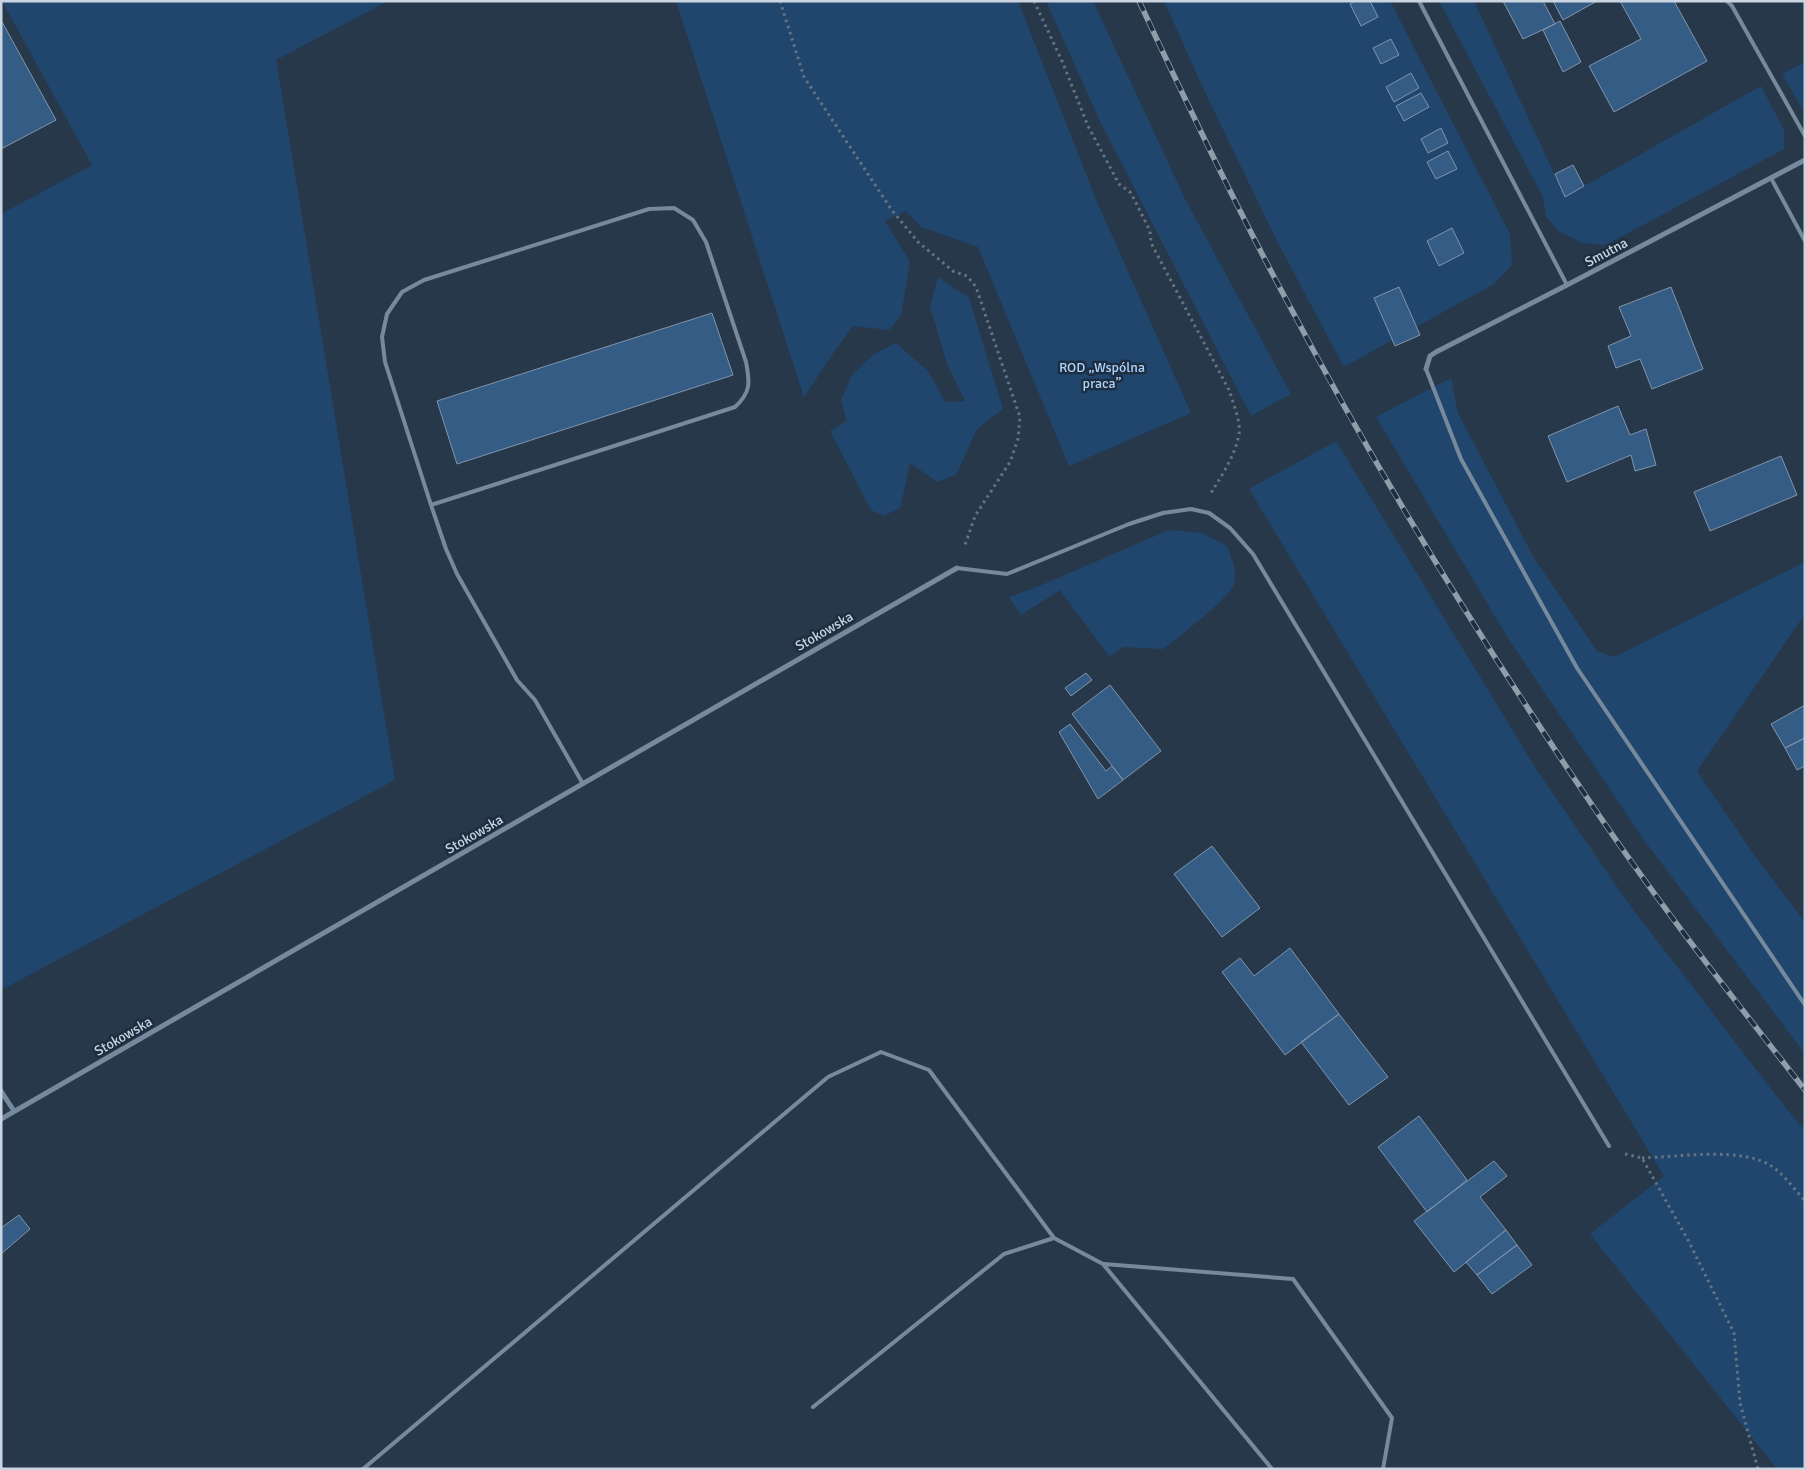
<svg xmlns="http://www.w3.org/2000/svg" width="1806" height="1470" font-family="Signika,sans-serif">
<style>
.green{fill:#20466d}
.building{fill:#355c85;stroke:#8195ab}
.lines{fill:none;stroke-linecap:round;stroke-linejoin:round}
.path{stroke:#657484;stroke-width:3;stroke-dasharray:2.5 4;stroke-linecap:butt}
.service{stroke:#77899c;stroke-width:4}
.minor{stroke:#77899c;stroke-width:5}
.rail-casing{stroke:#909dab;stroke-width:5.5}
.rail{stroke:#1d2e40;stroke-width:4;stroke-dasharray:11;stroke-linecap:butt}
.labels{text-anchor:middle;stroke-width:5;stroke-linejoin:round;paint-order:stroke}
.street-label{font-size:14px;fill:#cbd5e1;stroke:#1d2e40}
.park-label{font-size:14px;fill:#aed2f9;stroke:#1d2e40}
</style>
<rect width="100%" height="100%" fill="#27384b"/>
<!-- green -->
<path class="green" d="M2 1H388L276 60 395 780 3 989 1 986V214L92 165Z
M676 1H1018L1097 202 1191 413 1069 466 978 247 921 227 906 211 885 221 910 262 901 315 889 330 853 326 834 352 804 397Z
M1046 1H1093L1186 201 1291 394 1251 416 1100 121Z
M1164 1H1390L1510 234 1512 265 1494 284 1344 367 1277 241 1203 88Z
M1439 1H1474L1565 197 1761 86 1784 130V149L1606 245 1582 243 1557 230 1546 216 1543 197Z
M1805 62V110L1802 108 1782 74Z
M938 277 969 298 1003 409 977 429 956 475 937 482 910 463 900 508 883 516 871 510 830 431 847 421 841 400 852 375 874 354 896 343 928 371 945 402 965 401 947 364 930 306Z
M1451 378 1458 413 1534 558 1597 651 1614 657 1805 562V614L1697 771 1754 855 1805 922V1054L1644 840 1508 638 1376 417Z
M1336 441 1538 772 1629 904 1785 1107 1805 1131V1469H1777L1590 1234 1664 1176 1249 489Z
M1169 530 1202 533 1227 546C1231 557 1238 572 1234 584 1229 599 1178 637 1163 649L1124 647 1109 656 1060 590 1021 615 1009 597 1037 587Z"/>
<!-- building -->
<path class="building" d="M1355 1H1370L1378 17 1361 26 1350 4Z
M1503 1H1543L1555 24 1523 39Z
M1553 1H1597L1563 20Z
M1620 1H1674L1707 61 1614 112 1589 66 1641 39Z
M1 20 56 120 1 149Z
M1560 21 1581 62 1563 72 1543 30Z
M1391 39 1399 55 1381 64 1373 48Z
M1411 73 1419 88 1394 102 1386 87Z
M1421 93 1429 107 1404 121 1396 106Z
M1441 128 1448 143 1428 153 1421 139Z
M1448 151 1457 169 1436 179 1427 162Z
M1573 165 1584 186 1565 197 1555 174Z
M1452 228 1464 253 1439 266 1427 241Z
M1399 287 1420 335 1395 346 1374 298Z
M1671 287 1703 369 1652 389 1640 359 1616 368 1608 346 1631 336 1619 307Z
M712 313 733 375 457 464 437 401Z
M1618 406 1630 435 1646 429 1656 465 1635 471 1631 455 1567 482 1548 436Z
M1781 456 1797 495 1710 531 1694 492Z
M1086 673 1092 680 1071 696 1065 688Z
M1110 685 1161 751 1123 780 1072 714Z
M1805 705V738L1785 748 1771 724Z
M1070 724 1106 771 1112 766 1123 780 1098 799 1059 732Z
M1805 738V766L1797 770 1785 748Z
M1212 846 1260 908 1222 937 1174 874Z
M1290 948 1339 1014 1285 1055 1222 972 1240 958 1254 976Z
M1339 1014 1388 1077 1349 1105 1301 1042Z
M1419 1116 1467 1180 1427 1212 1378 1147Z
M1494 1161 1507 1176 1480 1197 1506 1230 1454 1272 1414 1221Z
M19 1215 30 1229 1 1254V1228Z
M1506 1230 1517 1245 1477 1275 1466 1262Z
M1517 1245 1532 1265 1492 1294 1477 1275Z"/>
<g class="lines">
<!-- path -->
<path class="path" d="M780 1 804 77 891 209 918 242 953 271 967 276 976 287 1020 417 1018 439 1010 462 975 516 964 548
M1034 1 1062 61 1088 126 1119 184 1131 193 1150 231 1151 243 1230 392C1233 404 1241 421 1239 434 1235 456 1222 475 1211 493
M1625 1154 1642 1158 1688 1240 1734 1333 1740 1403 1758 1469
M1642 1158C1678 1157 1743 1146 1773 1167 1785 1176 1795 1190 1805 1201"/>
<!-- service -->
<path class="service" d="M1419 1 1567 285
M1727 1 1732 6 1805 136
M1771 178 1805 241
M1426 369 1461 459 1577 668 1805 1005
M431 505 735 407C751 392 750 383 746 362L706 242 693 220 674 208 649 209 424 280 402 292 387 314 382 337 385 362 431 505 446 549 457 574 517 680 535 700 583 784
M957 568 1007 574 1129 524 1163 513 1191 509 1209 513 1230 528 1253 554 1609 1146
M1104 1264 1293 1279 1392 1418 1383 1469
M813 1407 1004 1254 1054 1238 1103 1264 1272 1469
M363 1469 828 1077 881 1052 929 1070 1054 1238"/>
<!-- minor -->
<path class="minor" d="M1426 369 1430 356 1436 352 1567 285 1805 160
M1 1091 14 1111
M1 1119 957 568"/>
<defs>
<path id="rail" d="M1139 1C1186 102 1234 203 1287 301 1377 472 1478 636 1586 796 1654 898 1730 994 1805 1090"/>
</defs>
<!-- rail casing -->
<use href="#rail" class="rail-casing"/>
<!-- rail -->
<use href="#rail" class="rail"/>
</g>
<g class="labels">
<!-- street labels -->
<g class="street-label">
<text transform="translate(1606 252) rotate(-28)" y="5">Smutna</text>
<text transform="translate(824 631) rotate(-30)" y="5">Stokowska</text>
<text transform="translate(474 834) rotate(-30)" y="5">Stokowska</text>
<text transform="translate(123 1036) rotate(-30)" y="5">Stokowska</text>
</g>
<!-- park labels -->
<g class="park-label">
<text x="1102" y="372">ROD „Wspólna<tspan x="1102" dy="16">praca”</tspan></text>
</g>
</g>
<!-- border -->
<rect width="1806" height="1470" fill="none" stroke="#cbd5e1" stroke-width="5"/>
</svg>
